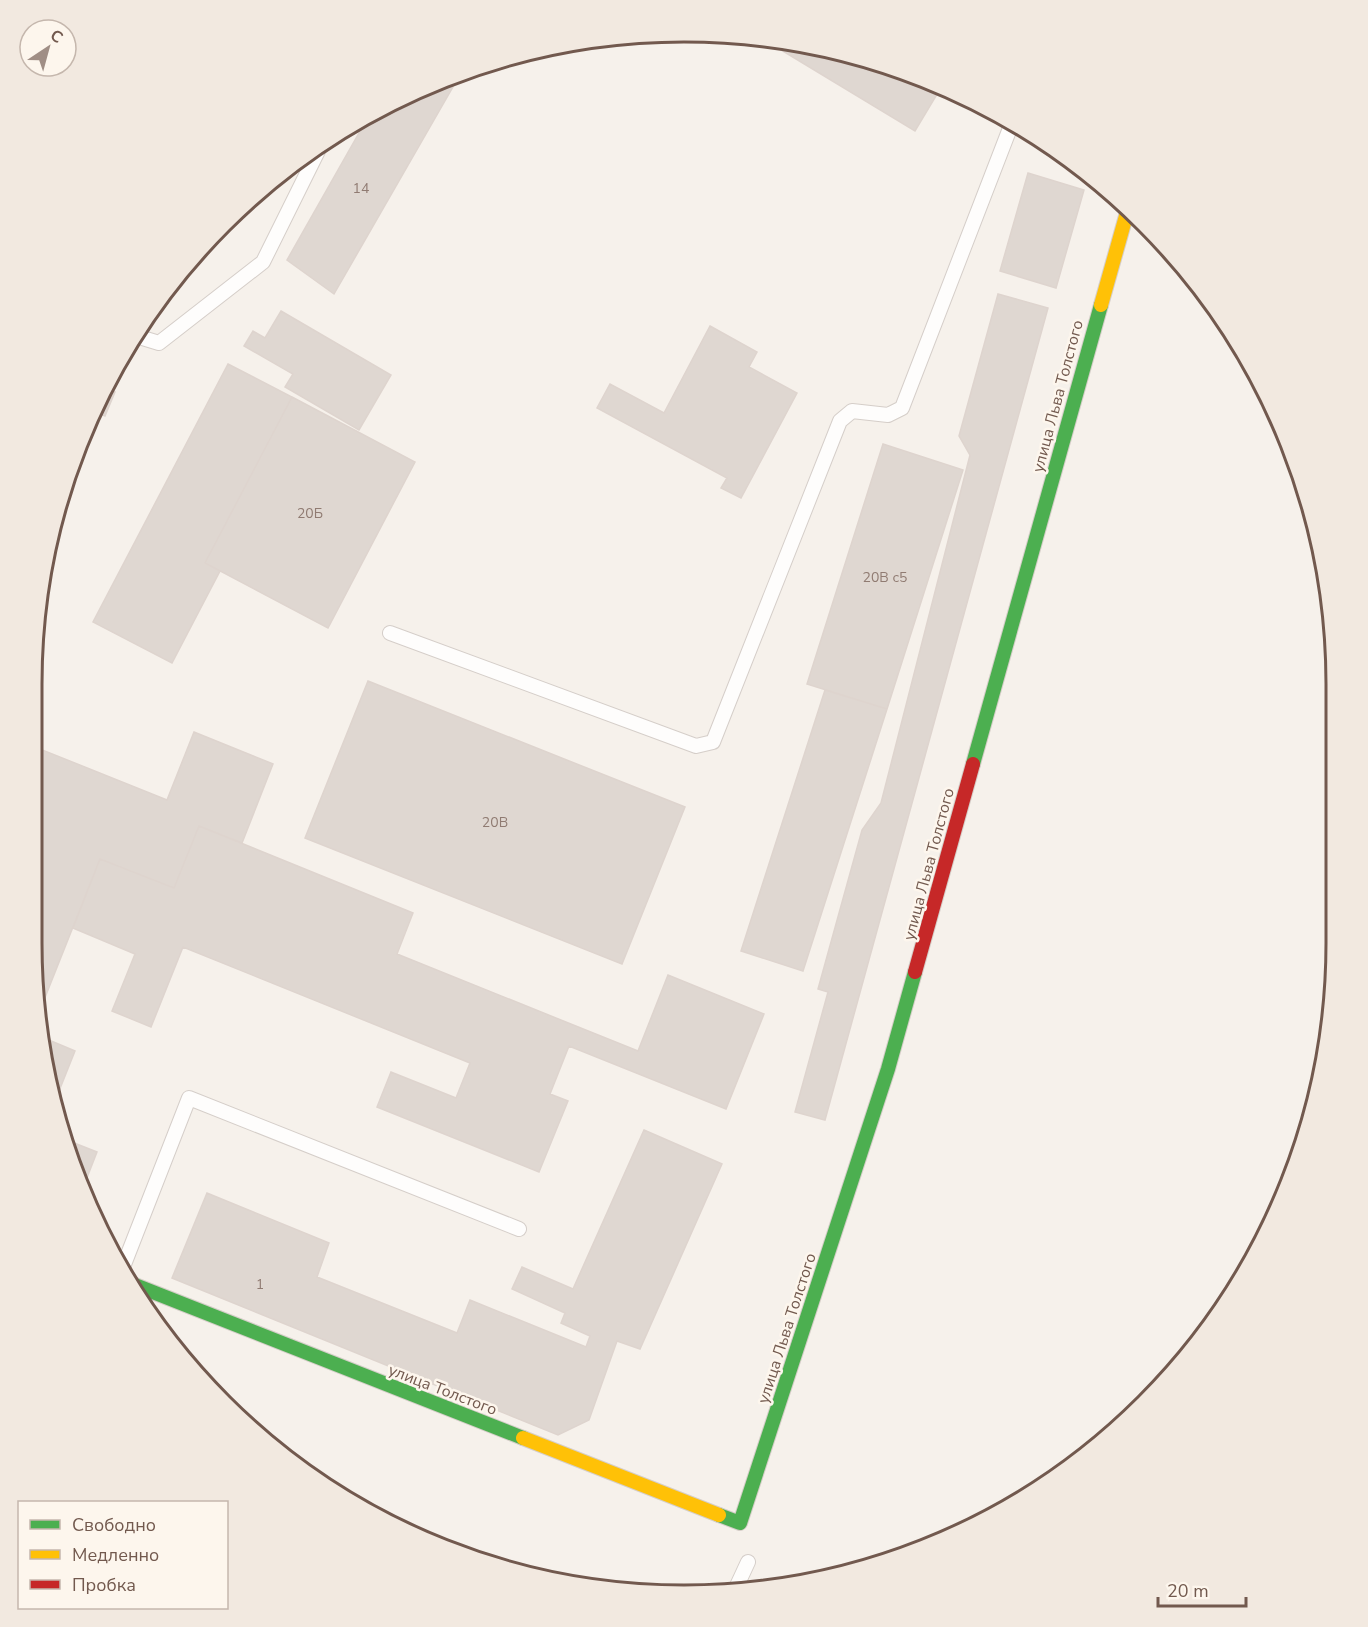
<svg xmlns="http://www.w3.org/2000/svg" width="1368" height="1627" font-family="'Nunito Sans',sans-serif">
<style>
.building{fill:#dfd7d1;stroke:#ded4ce;stroke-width:1.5}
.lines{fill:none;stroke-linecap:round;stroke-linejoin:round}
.lane-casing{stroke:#d5cec9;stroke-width:16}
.fast-casing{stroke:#d5cec8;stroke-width:16}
.slow-casing{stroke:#d5cec8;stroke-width:16}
.jam-casing{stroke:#d5cec8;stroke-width:16}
.lane{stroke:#fefdfc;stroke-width:14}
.fast{stroke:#4caf50;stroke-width:14}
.slow{stroke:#ffc107;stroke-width:14}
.jam{stroke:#c62828;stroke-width:14}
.labels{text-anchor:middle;stroke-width:5;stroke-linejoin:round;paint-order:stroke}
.number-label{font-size:14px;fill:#907b72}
.street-label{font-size:16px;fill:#72594e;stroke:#fdf6ed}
.rim{fill:none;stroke:#72594e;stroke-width:3}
</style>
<rect width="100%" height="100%" fill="#f6f1eb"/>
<!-- building -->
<path class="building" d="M763 39 812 44 942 86 915 131Z
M461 73 334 294 287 260 368 117 435 81Z
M1028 173 1084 190 1056 288 1000 271Z
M998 294 1048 308 825 1120 795 1112 828 992 818 989 862 830 881 803 970 455 959 436Z
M281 311 391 375 359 430 285 387 293 374 244 346 253 331 265 338Z
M710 326 757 352 749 367 797 393 741 498 721 488 727 478 597 408 610 384 664 413Z
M228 364 292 397 205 563 220 571 172 663 93 622Z
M104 388 115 392 105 416 93 411Z
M292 397 415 462 328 628 205 563Z
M883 444 963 470 887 709 807 684Z
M368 681 685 807 622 964 305 838Z
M825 690 887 709 803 971 741 951Z
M194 732 273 764 242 843 199 826 174 888 100 859 40 1010 31 943 34 818 36 811H34L35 747 167 800Z
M199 826 413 913 397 954 638 1051 668 975 764 1014 726 1109 569 1046 550 1094 568 1101 539 1172 377 1107 391 1072 456 1098 470 1063 183 947 151 1027 112 1011 135 954 73 928 100 859 174 888Z
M44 1038 75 1051 53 1106Z
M644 1130 722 1164 640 1349 617 1341 589 1420 558 1435 172 1278 207 1193 329 1243 317 1277 457 1333 470 1300 586 1347 590 1336 561 1323 565 1313 512 1289 522 1267 573 1289Z
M64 1139 97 1152 83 1188Z"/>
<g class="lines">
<defs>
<path id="lane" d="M136 336 159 343 263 262 323 141
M390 633 696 746 713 742 840 421 852 411 888 415 902 408 1012 123
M123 1267 189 1098 519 1229
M735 1590 748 1562"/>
<path id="fast" d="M973 764 1101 305
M135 1285 523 1438
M719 1515 740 1523 888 1069 915 972"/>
<path id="slow" d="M1101 305 1128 209
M523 1438 719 1515"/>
<path id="jam" d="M915 972 973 764"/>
</defs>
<!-- lane casing -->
<use href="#lane" class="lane-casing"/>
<!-- fast casing -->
<use href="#fast" class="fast-casing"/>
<!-- slow casing -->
<use href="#slow" class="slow-casing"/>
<!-- jam casing -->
<use href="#jam" class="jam-casing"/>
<!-- lane -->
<use href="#lane" class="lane"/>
<!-- fast -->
<use href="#fast" class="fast"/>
<!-- slow -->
<use href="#slow" class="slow"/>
<!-- jam -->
<use href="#jam" class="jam"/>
</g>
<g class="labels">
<!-- number labels -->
<g class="number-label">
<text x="361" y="193">14</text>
<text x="310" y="518">20Б</text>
<text x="885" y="582">20В с5</text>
<text x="495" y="827">20В</text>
<text x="260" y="1289">1</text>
</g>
<!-- street labels -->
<g class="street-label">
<text transform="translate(1057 396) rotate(-75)" y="6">улица Льва Толстого</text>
<text transform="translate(928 864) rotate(-75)" y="6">улица Льва Толстого</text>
<text transform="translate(786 1328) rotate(-72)" y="6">улица Льва Толстого</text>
<text transform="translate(443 1389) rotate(21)" y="6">улица Толстого</text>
</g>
</g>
<!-- crop -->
<path d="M0 0H1368V1627H0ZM684 42H684A642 642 0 0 1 1326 684V943A642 642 0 0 1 684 1585H684A642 642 0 0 1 42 943V684A642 642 0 0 1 684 42Z" fill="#f2e9e0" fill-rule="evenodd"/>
<path class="rim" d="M684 42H684A642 642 0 0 1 1326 684V943A642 642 0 0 1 684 1585H684A642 642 0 0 1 42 943V684A642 642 0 0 1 684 42Z"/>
<!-- legend -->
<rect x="18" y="1501" width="210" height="108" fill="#fdf6ed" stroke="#c5b7ad" stroke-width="1.5"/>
<rect x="30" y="1520" width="30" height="9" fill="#4caf50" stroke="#c5b7ad" stroke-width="1.5"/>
<text x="72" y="1531" font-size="18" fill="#72594e">Свободно</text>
<rect x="30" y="1550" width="30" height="9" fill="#ffc107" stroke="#c5b7ad" stroke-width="1.5"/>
<text x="72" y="1561" font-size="18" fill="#72594e">Медленно</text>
<rect x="30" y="1580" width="30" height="9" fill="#c62828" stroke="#c5b7ad" stroke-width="1.5"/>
<text x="72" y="1591" font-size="18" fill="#72594e">Пробка</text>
<!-- north arrow -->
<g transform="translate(48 48) rotate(36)"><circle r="28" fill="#fdf6ed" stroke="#c5b7ad" stroke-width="1.5"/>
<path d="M0-4.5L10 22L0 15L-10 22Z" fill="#a08e85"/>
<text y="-9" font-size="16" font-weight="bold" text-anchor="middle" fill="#72594e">С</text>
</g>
<!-- scale -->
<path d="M1158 1597v9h88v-9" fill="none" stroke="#72594e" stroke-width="3"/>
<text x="1167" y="1597" font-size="18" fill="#72594e" stroke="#fdf6ed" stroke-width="4.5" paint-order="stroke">20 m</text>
</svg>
